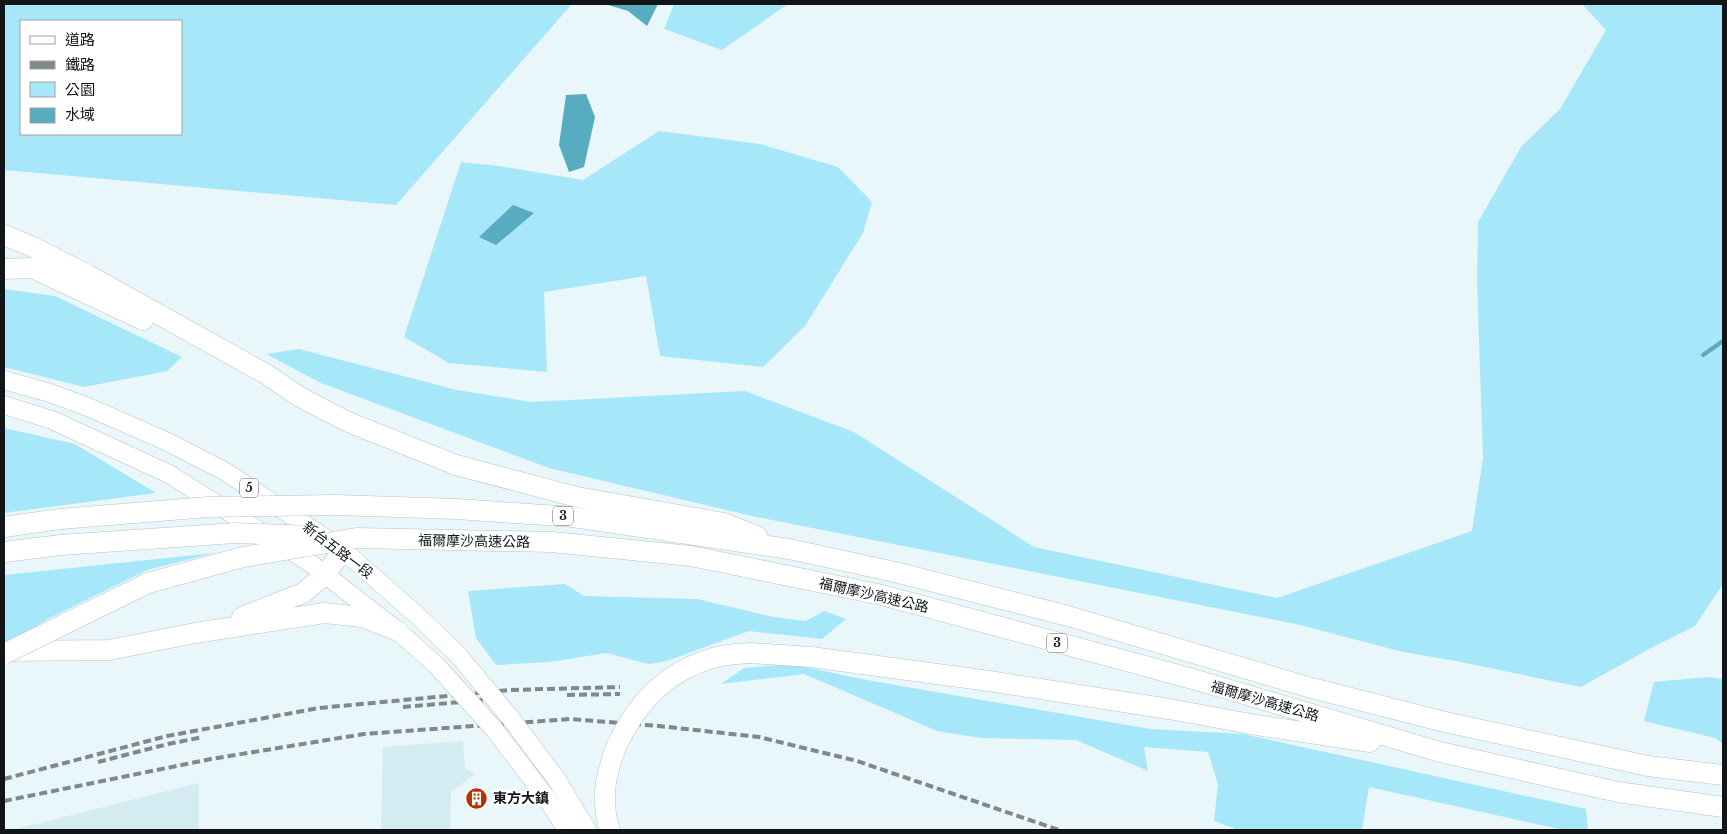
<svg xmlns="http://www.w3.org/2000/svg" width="1727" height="834" font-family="'Libre Baskerville','Noto Sans TC',serif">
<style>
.built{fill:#d4ebf1}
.green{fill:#a6e8f9;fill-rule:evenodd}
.water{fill:#57acc0}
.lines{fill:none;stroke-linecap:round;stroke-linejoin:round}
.stream{stroke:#57acc0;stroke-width:4}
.major-casing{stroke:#b6c3c7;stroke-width:19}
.highway-casing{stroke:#b6c3c7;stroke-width:21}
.major{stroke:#fff;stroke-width:18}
.highway{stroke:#fff;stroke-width:20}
.rail{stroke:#7f888a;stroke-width:4;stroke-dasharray:8 4;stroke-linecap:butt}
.major-bridge-casing{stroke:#b6c3c7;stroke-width:19;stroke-linecap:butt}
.highway-bridge-casing{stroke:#b6c3c7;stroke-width:21;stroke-linecap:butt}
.major-bridge{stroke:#fff;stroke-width:18}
.highway-bridge{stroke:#fff;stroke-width:20}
.labels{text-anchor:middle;stroke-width:5;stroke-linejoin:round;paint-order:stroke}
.shield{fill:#fff;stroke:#585b5d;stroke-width:1}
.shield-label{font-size:12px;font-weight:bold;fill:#111517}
.street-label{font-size:14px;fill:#111517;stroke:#fff}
.poi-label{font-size:14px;font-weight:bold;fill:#111517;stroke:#fff;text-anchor:start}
</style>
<rect width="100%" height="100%" fill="#e9f7fa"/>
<!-- built -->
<path class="built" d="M463 741 465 768 475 774 451 792 450 830H381L383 747Z
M199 783V830H12Z"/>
<!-- green -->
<path class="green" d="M4 4H572L396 205 4 170ZM181 21V134H21V21Z
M674 4H788L722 50 664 29Z
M1582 4H1723V584L1695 626 1649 649 1581 687 1456 661 1403 652 1296 624 752 516 549 468 321 383 266 354 299 349 457 390 531 402 745 391 854 432 1034 547 1277 598 1472 531 1483 458 1477 282 1478 222 1521 147 1560 109 1606 30Z
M659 131 760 144 838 167 872 202 863 233 805 326 763 367 660 356 646 276 544 292 547 372 449 363 404 337 461 162 499 166 583 180Z
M4 289 55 296 182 357 167 371 84 387 4 367Z
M4 428 75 444 156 493 4 513Z
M214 553 147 570 48 619 12 642H4V575Z
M565 584 584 596 697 599 774 617 806 621 824 611 846 619 822 639 749 631 667 661 649 664 606 653 550 662 496 665 476 638 468 591Z
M791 664 867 680 1150 729 1243 734 1586 809 1588 830H1563L1369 787 1362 830H1238L1214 821 1218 784 1208 752 1144 747 1148 771 1076 740 981 738 937 731 804 674 721 684 744 668Z
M1707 677 1723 679V744L1715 738 1644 721 1654 682Z"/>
<!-- water -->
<path class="water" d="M605 4H658L647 26 628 11Z
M586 94 595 117 584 167 569 172 559 145 566 95Z
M513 205 534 213 496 245 479 237Z"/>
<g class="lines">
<!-- stream -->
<path class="stream" d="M1703 355 1723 341"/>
<defs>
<path id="major" d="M4 380 50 393 88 407 168 442 226 472 343 550 420 618 458 655
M4 405 52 420 169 474 310 563 398 631 436 665
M557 780 587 830
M545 796 567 830"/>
<path id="highway" d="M4 235 33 247 88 275 266 374 300 397 348 422 456 465 577 497 724 523 757 536
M4 269 32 268 143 320
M336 505 457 509 573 517 789 549 895 572 1068 616 1308 687 1445 722 1648 766 1723 775
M4 527 60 519
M357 538 552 542 691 556 882 595 1193 679 1440 752 1618 792 1723 807
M4 552 61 545
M242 617 303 593 325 575 343 550
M6 651 109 650 195 633 324 613 362 617 398 631
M751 653 811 657 989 681 1169 709 1262 726 1370 742
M606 781C604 798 604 814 610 830"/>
</defs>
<!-- major casing -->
<use href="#major" class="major-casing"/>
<!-- highway casing -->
<use href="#highway" class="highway-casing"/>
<!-- major -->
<use href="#major" class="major"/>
<!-- highway -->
<use href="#highway" class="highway"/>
<!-- rail -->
<path class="rail" d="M567 695 620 694
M403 707 495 699
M98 762 168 744 203 737
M4 779 167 736 319 708 510 690 620 687
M4 801 211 759 364 734 570 719 659 726 759 737 857 761 1059 830"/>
<defs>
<path id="major-bridge" d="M458 655 509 716 557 780
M436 665 494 729 545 796"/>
<path id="highway-bridge" d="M60 519 208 507 336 505
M61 545 235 533 315 536
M4 654 148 583 243 557 357 538
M606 781C609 769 612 756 617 745 637 702 667 671 713 658 725 654 739 654 751 653"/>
</defs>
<!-- major-bridge casing -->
<use href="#major-bridge" class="major-bridge-casing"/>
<!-- highway-bridge casing -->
<use href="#highway-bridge" class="highway-bridge-casing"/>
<!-- major-bridge -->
<use href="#major-bridge" class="major-bridge"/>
<!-- highway-bridge -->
<use href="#highway-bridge" class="highway-bridge"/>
</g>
<!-- icons -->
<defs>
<symbol id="building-disc" viewBox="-11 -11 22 22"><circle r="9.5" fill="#b92f01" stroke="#fff"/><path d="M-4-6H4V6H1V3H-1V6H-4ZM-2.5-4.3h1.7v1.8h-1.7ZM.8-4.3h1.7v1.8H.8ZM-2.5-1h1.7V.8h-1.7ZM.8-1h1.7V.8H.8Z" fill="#fff"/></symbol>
</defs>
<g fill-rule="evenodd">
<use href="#building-disc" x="464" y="786" width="25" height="25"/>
</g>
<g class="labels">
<!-- shield labels -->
<g class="shield">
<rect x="240" y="478.5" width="18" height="19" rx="4"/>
<rect x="553" y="506.5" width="20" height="19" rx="4"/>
<rect x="1047" y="633.5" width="20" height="19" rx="4"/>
</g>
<g class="shield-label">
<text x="249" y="492">5</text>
<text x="563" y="520">3</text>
<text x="1057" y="647">3</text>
</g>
<!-- street labels -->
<g class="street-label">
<text transform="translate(474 541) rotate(1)" y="5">福爾摩沙高速公路</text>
<text transform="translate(338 550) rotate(37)" y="5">新台五路一段</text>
<text transform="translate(874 595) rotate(13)" y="5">福爾摩沙高速公路</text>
<text transform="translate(1265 701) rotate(16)" y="5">福爾摩沙高速公路</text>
</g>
<!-- poi labels -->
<g class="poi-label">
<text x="493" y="803">東方大鎮</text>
</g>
</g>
<!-- border -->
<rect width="1727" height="834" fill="none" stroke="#111517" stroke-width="10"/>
<!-- legend -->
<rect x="20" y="20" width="162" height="115" fill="#ffffff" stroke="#a0a1a2"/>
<rect x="30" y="36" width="25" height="8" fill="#ffffff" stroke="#a0a1a2"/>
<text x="65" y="45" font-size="15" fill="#111517">道路</text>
<rect x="30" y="61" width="25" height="8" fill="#7f888a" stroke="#a0a1a2"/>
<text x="65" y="70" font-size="15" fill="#111517">鐵路</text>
<rect x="30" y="82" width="25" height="15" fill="#a6e8f9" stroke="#a0a1a2"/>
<text x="65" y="95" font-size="15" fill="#111517">公園</text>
<rect x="30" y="108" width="25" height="15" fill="#57acc0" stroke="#a0a1a2"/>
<text x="65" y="120" font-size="15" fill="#111517">水域</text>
</svg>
